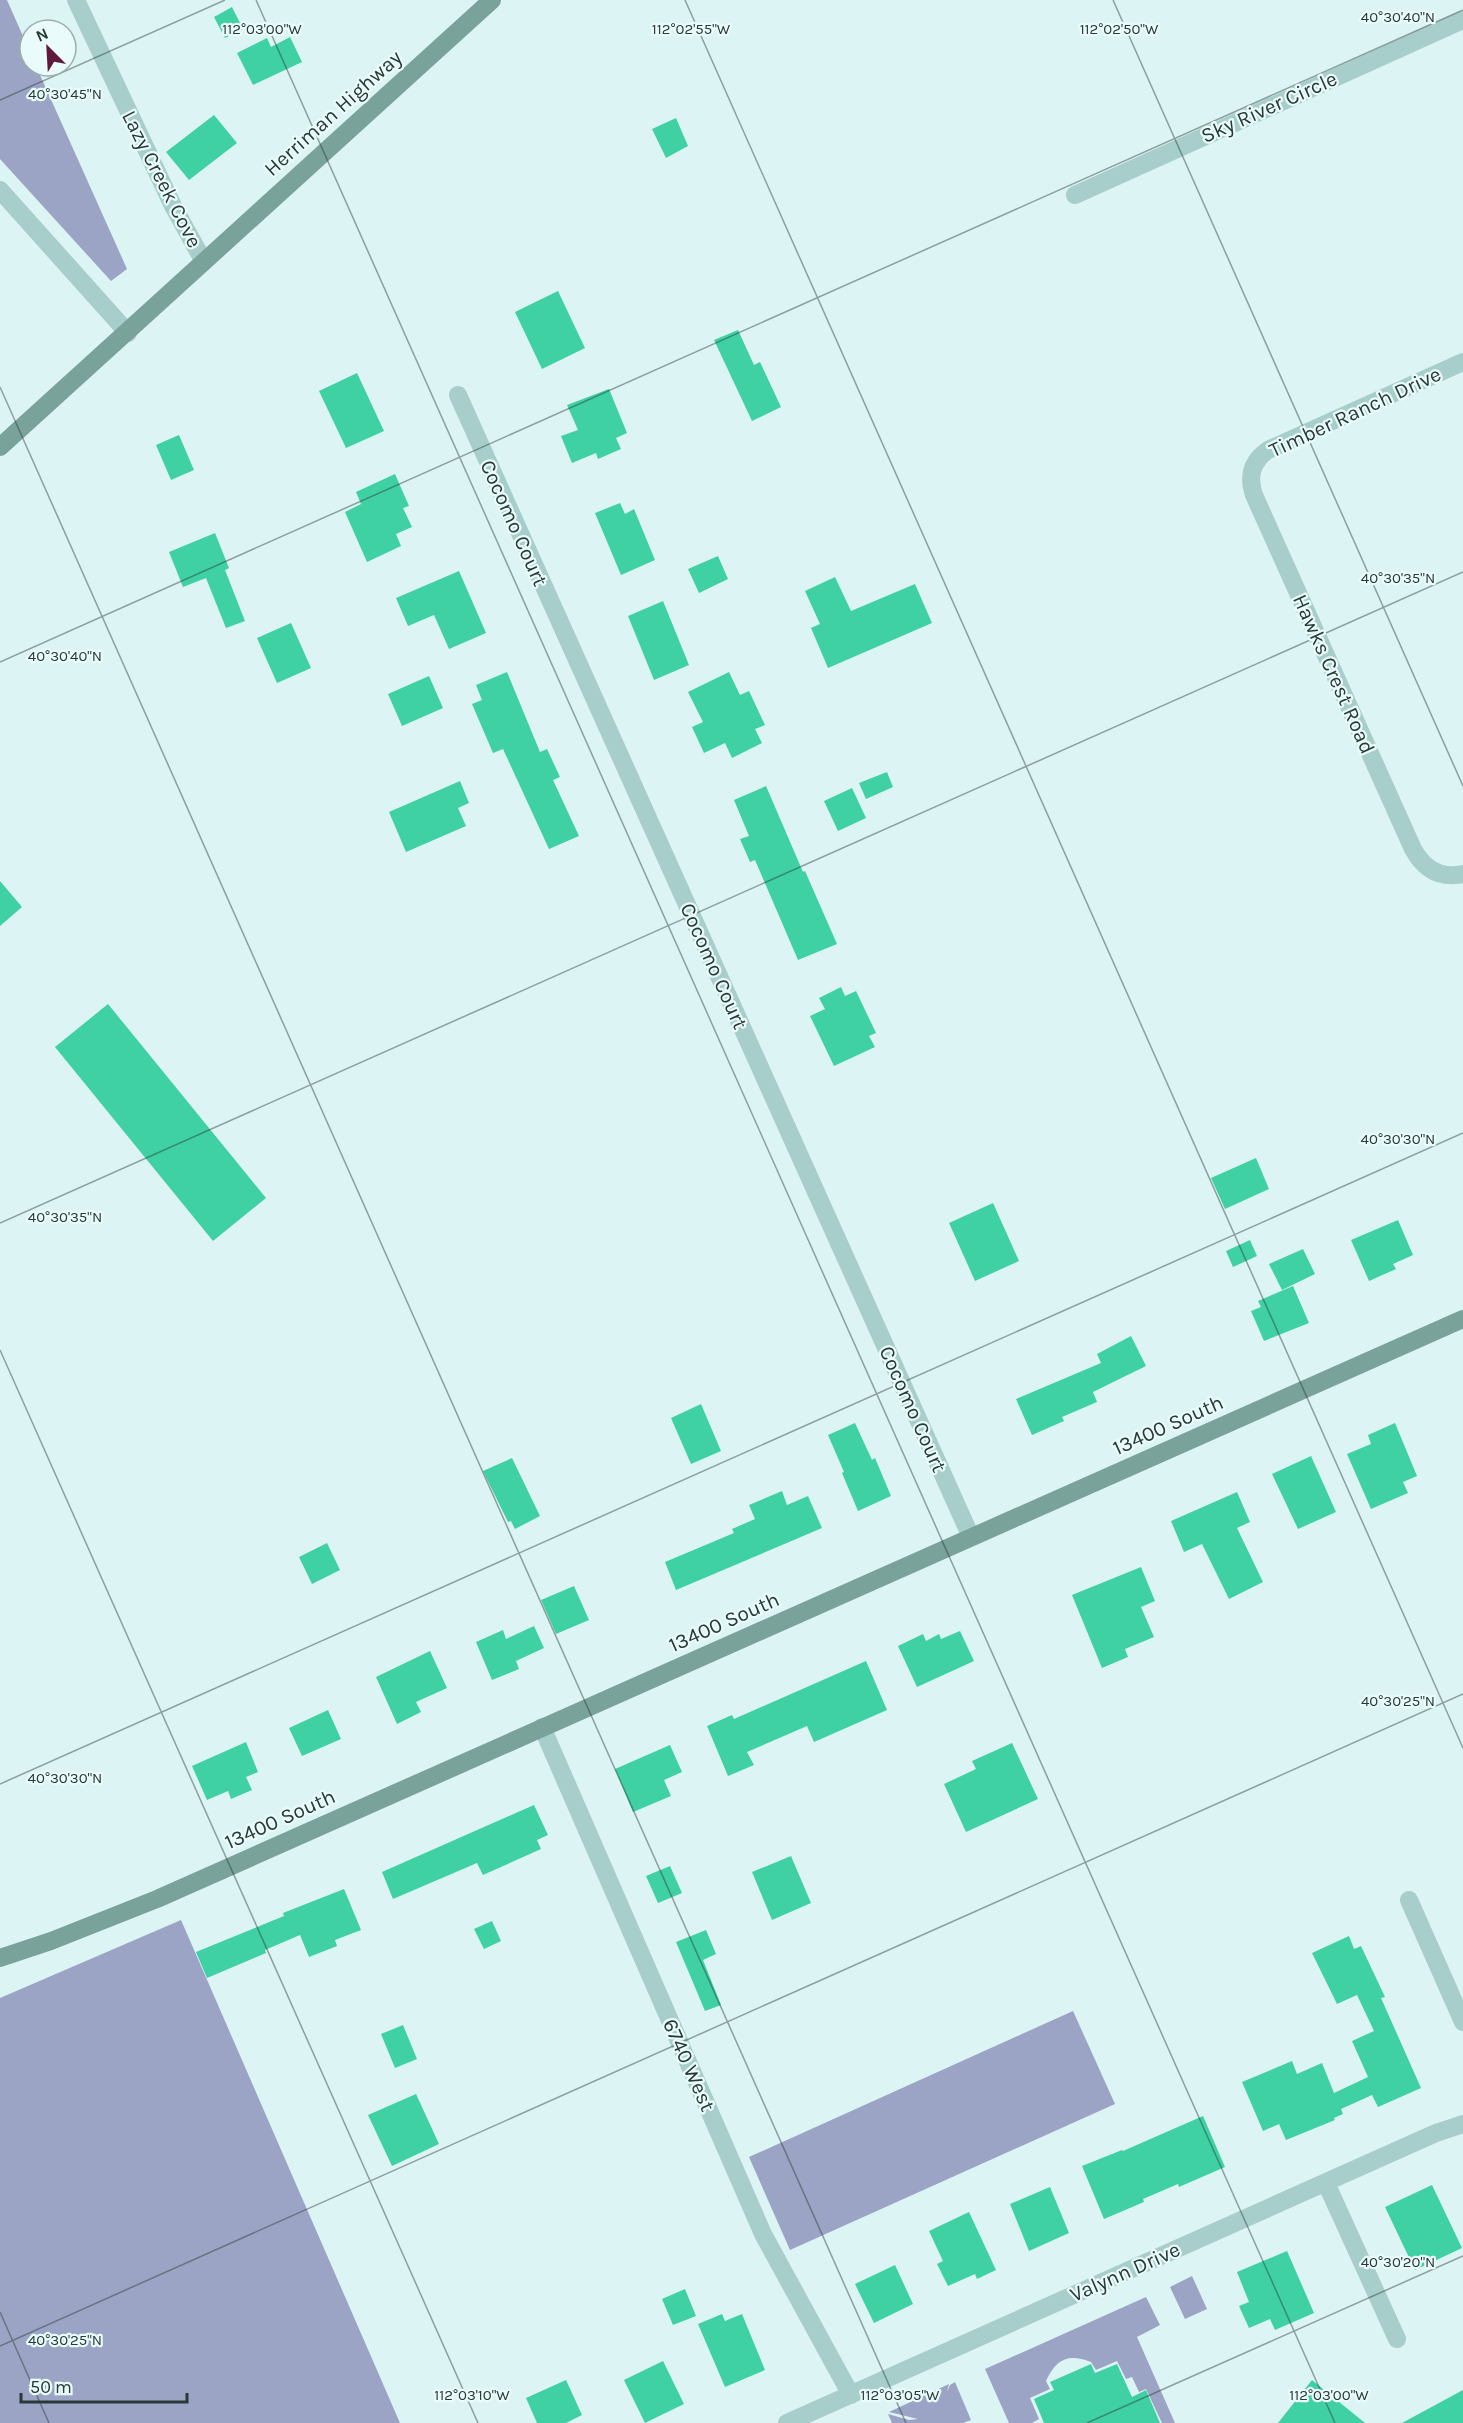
<svg xmlns="http://www.w3.org/2000/svg" width="1463" height="2423" font-family="Karla,sans-serif">
<style>
.green{fill:#9ba4c5}
.building{fill:#3fd0a3}
.lines{fill:none;stroke-linecap:round;stroke-linejoin:round}
.street{stroke:#a7ceca;stroke-width:18}
.secondary{stroke:#78a29a;stroke-width:18}
.ticks{fill:none;stroke:#283a36;stroke-width:1.5;stroke-opacity:0.45}
.labels{text-anchor:middle;stroke-width:4.5;stroke-linejoin:round;paint-order:stroke}
.street-label{font-size:21px;fill:#283a36;stroke:#eafbfb}
.ticks-label{font-size:15px;text-anchor:middle;fill:#283a36;stroke:#eafbfb;stroke-width:4.5;stroke-linejoin:round;paint-order:stroke}
</style>
<rect width="100%" height="100%" fill="#ddf4f4"/>
<!-- green -->
<path class="green" d="M0 0H7L30 52V66H36L127 269 111 281 0 159Z
M181 1920 400 2423H0V1998Z
M1073 2011 1115 2104 790 2250 749 2157Z
M1192 2276 1207 2309 1185 2319 1170 2287Z
M1146 2297 1160 2325 1137 2337 1175 2423H1162L1146 2389 1139 2392 1132 2377 1126 2379 1117 2361 1096 2370 1091 2362C1068 2353 1056 2359 1046 2381L1050 2389 1030 2398 1039 2419 1032 2423H1009L985 2369Z
M955 2382 971 2420 963 2423H892L888 2414 909 2420 918 2419 889 2412 949 2384 947 2392 950 2385Z"/>
<!-- building -->
<path class="building" d="M232 7 243 29 225 38 214 17Z
M290 37 302 62 253 85 237 53 267 38 271 47Z
M214 115 237 143 189 180 166 152Z
M676 118 688 146 666 158 652 129Z
M558 291 585 348 542 369 515 312Z
M738 330 754 365 760 362 781 407 752 421 714 340Z
M357 373 384 431 346 448 319 391Z
M609 389 627 433 616 438 621 449 598 459 596 453 572 463 561 436 578 430 567 405Z
M179 435 194 470 171 480 156 445Z
M395 474 409 506 403 508 412 527 396 534 401 546 367 562 345 512 361 504 356 492Z
M620 503 625 514 634 509 655 560 621 575 595 513Z
M215 533 229 568 225 570 245 621 226 628 206 578 183 587 169 552Z
M718 556 728 579 699 593 688 569Z
M459 571 486 633 449 649 434 615 408 626 396 598Z
M835 577 851 611 915 584 932 623 828 668 811 628 820 624 805 591Z
M663 601 689 665 654 680 628 616Z
M291 623 311 668 277 683 257 638Z
M507 672 540 752 547 749 560 777 553 780 579 836 549 849 503 749 493 753 472 704 482 700 476 685Z
M729 672 740 695 749 691 765 725 755 729 762 743 732 758 725 743 704 753 692 727 703 722 688 692Z
M429 676 443 708 402 726 388 694Z
M887 772 893 787 866 799 859 783Z
M460 781 469 803 458 808 466 826 406 852 389 812Z
M766 786 803 872 805 871 837 944 798 960 755 860 750 862 740 839 749 836 734 800Z
M852 788 866 818 838 831 824 801Z
M0 881 22 907 0 926Z
M841 987 845 996 856 991 876 1033 869 1036 875 1047 834 1066 810 1016 825 1009 819 998Z
M108 1004 266 1198 213 1241 55 1047Z
M1256 1158 1269 1189 1225 1209 1211 1178Z
M993 1203 1019 1261 975 1281 949 1223Z
M1398 1220 1413 1255 1393 1264 1396 1269 1369 1281 1351 1240Z
M1250 1240 1257 1256 1233 1267 1226 1251Z
M1303 1249 1315 1274 1282 1290 1269 1264Z
M1293 1286 1309 1323 1264 1341 1251 1311 1261 1307 1258 1301Z
M1131 1336 1146 1366 1093 1392 1097 1402 1062 1417 1064 1421 1032 1435 1016 1399 1101 1363 1097 1354Z
M701 1404 721 1451 691 1464 671 1418Z
M855 1423 872 1460 875 1458 891 1496 858 1511 842 1473 844 1472 828 1435Z
M1395 1423 1417 1476 1403 1482 1408 1493 1371 1509 1347 1454 1371 1444 1368 1435Z
M1311 1456 1336 1512 1298 1529 1272 1474Z
M512 1458 540 1516 515 1529 511 1521 508 1522 483 1471Z
M782 1491 787 1505 808 1496 822 1528 676 1590 665 1562 734 1533 732 1529 755 1519 749 1505Z
M1237 1492 1250 1522 1237 1528 1263 1582 1229 1599 1202 1544 1184 1552 1171 1521Z
M327 1543 340 1570 312 1584 299 1557Z
M1141 1567 1155 1601 1141 1607 1154 1637 1125 1649 1128 1657 1102 1668 1072 1595Z
M574 1586 589 1620 556 1634 541 1600Z
M534 1626 544 1648 516 1661 519 1669 492 1680 476 1642 503 1630 506 1639Z
M960 1631 974 1661 917 1687 898 1646 923 1634 926 1641 939 1634 941 1639Z
M430 1651 447 1688 416 1702 421 1712 397 1724 376 1677Z
M866 1661 887 1710 814 1742 807 1726 747 1752 754 1765 728 1776 707 1726 732 1715 734 1719Z
M328 1710 341 1739 302 1756 289 1728Z
M246 1742 258 1772 246 1777 252 1790 231 1799 228 1791 207 1800 192 1766Z
M1012 1743 1038 1799 966 1832 944 1784 976 1769 972 1761Z
M670 1745 682 1772 664 1780 671 1796 633 1812 615 1769Z
M534 1805 548 1835 537 1840 541 1849 483 1875 477 1863 393 1899 382 1872Z
M791 1856 811 1903 772 1920 752 1872Z
M670 1866 682 1893 658 1903 646 1876Z
M344 1889 361 1930 335 1940 337 1946 309 1957 300 1935 265 1950 266 1953 207 1978 196 1952 284 1916 283 1913Z
M492 1921 501 1941 484 1949 474 1929Z
M706 1930 716 1954 703 1960 721 2005 705 2011 676 1942Z
M1349 1936 1354 1949 1361 1946 1385 1997 1381 1998 1421 2088 1378 2107 1372 2095 1341 2109 1343 2114 1334 2118 1335 2120 1286 2140 1279 2124 1263 2131 1242 2082 1292 2061 1297 2074 1322 2063 1334 2093 1368 2077 1352 2041 1374 2031 1357 1995 1337 2004 1312 1953Z
M403 2025 417 2059 395 2068 381 2034Z
M416 2094 439 2144 392 2166 368 2115Z
M1203 2116 1225 2167 1179 2187 1178 2184 1143 2199 1144 2202 1104 2219 1082 2166 1122 2150 1123 2151Z
M1432 2185 1462 2248 1415 2270 1385 2207Z
M1050 2187 1069 2233 1029 2251 1010 2204Z
M969 2212 996 2270 977 2279 975 2274 948 2286 937 2264 943 2261 929 2231Z
M1287 2251 1314 2313 1275 2330 1270 2319 1249 2328 1239 2306 1249 2302 1237 2272Z
M895 2265 913 2304 874 2323 855 2284Z
M685 2289 696 2316 673 2325 662 2299Z
M722 2314 725 2321 742 2314 765 2370 725 2387 698 2324Z
M663 2361 684 2404 645 2423 624 2380Z
M1091 2364 1095 2373 1117 2364 1132 2397 1146 2390 1160 2423H1044L1034 2399 1054 2390 1050 2382Z
M566 2380 582 2415 566 2423H537L526 2398Z
M1312 2380 1365 2423H1278Z
M1463 2390V2423H1402Z"/>
<g class="lines">
<!-- street -->
<path class="street" d="M76 0 173 206 203 260
M0 190 128 333
M1075 195 1463 20
M1463 362 1268 450C1251 462 1248 477 1254 495L1413 849C1424 869 1440 879 1463 874
M458 395 971 1537
M542 1727 763 2234 851 2395
M1409 1900 1463 2022
M1326 2183 1397 2339
M787 2423 1436 2133 1463 2124"/>
<!-- secondary -->
<path class="secondary" d="M0 447 492 0
M0 1958 51 1941 157 1899 1463 1319"/>
</g>
<!-- ticks -->
<path class="ticks" d="M256 0 1335 2423M685 0 1463 1748M1113 0 1463 786M0 100 225 0M0 387 906 2423M0 662 1463 10M0 1223 1463 572M0 1350 478 2423M0 1784 1463 1133M0 2312 49 2423M0 2346 1463 1694M1087 2423 1463 2256"/>
<g class="labels">
<!-- street labels -->
<g class="street-label">
<text transform="translate(1269 107) rotate(-24)" y="7">Sky River Circle</text>
<text transform="translate(333 113) rotate(-42)" y="7">Herriman Highway</text>
<text transform="translate(162 179) rotate(63)" y="7">Lazy Creek Cove</text>
<text transform="translate(1355 412) rotate(-25)" y="7">Timber Ranch Drive</text>
<text transform="translate(514 523) rotate(66)" y="7">Cocomo Court</text>
<text transform="translate(1334 674) rotate(66)" y="7">Hawks Crest Road</text>
<text transform="translate(714 966) rotate(66)" y="7">Cocomo Court</text>
<text transform="translate(913 1409) rotate(66)" y="7">Cocomo Court</text>
<text transform="translate(1168 1425) rotate(-24)" y="7">13400 South</text>
<text transform="translate(724 1622) rotate(-24)" y="7">13400 South</text>
<text transform="translate(280 1819) rotate(-24)" y="7">13400 South</text>
<text transform="translate(689 2065) rotate(66)" y="7">6740 West</text>
<text transform="translate(1125 2272) rotate(-24)" y="7">Valynn Drive</text>
</g>
</g>
<g class="ticks-label">
<text x="1398" y="22">40°30'40"N</text>
<text x="262" y="34">112°03'00"W</text>
<text x="691" y="34">112°02'55"W</text>
<text x="1119" y="34">112°02'50"W</text>
<text x="65" y="99">40°30'45"N</text>
<text x="1398" y="583">40°30'35"N</text>
<text x="65" y="661">40°30'40"N</text>
<text x="1398" y="1144">40°30'30"N</text>
<text x="65" y="1222">40°30'35"N</text>
<text x="1398" y="1706">40°30'25"N</text>
<text x="65" y="1783">40°30'30"N</text>
<text x="1398" y="2267">40°30'20"N</text>
<text x="65" y="2345">40°30'25"N</text>
<text x="472" y="2400">112°03'10"W</text>
<text x="900" y="2400">112°03'05"W</text>
<text x="1329" y="2400">112°03'00"W</text>
</g>
<!-- north arrow -->
<g transform="translate(48 48) rotate(336)"><circle r="28" fill="#eafbfb" stroke="#9caeac" stroke-width="1.5"/>
<path d="M0-4.5L10 22L0 15L-10 22Z" fill="#5f1a3c"/>
<text y="-9" font-size="16" font-weight="bold" text-anchor="middle" fill="#283a36">N</text>
</g>
<!-- scale -->
<path d="M21 2393v9h166v-9" fill="none" stroke="#283a36" stroke-width="3"/>
<text x="30" y="2393" font-size="18" fill="#283a36" stroke="#eafbfb" stroke-width="4.5" paint-order="stroke">50 m</text>
</svg>
